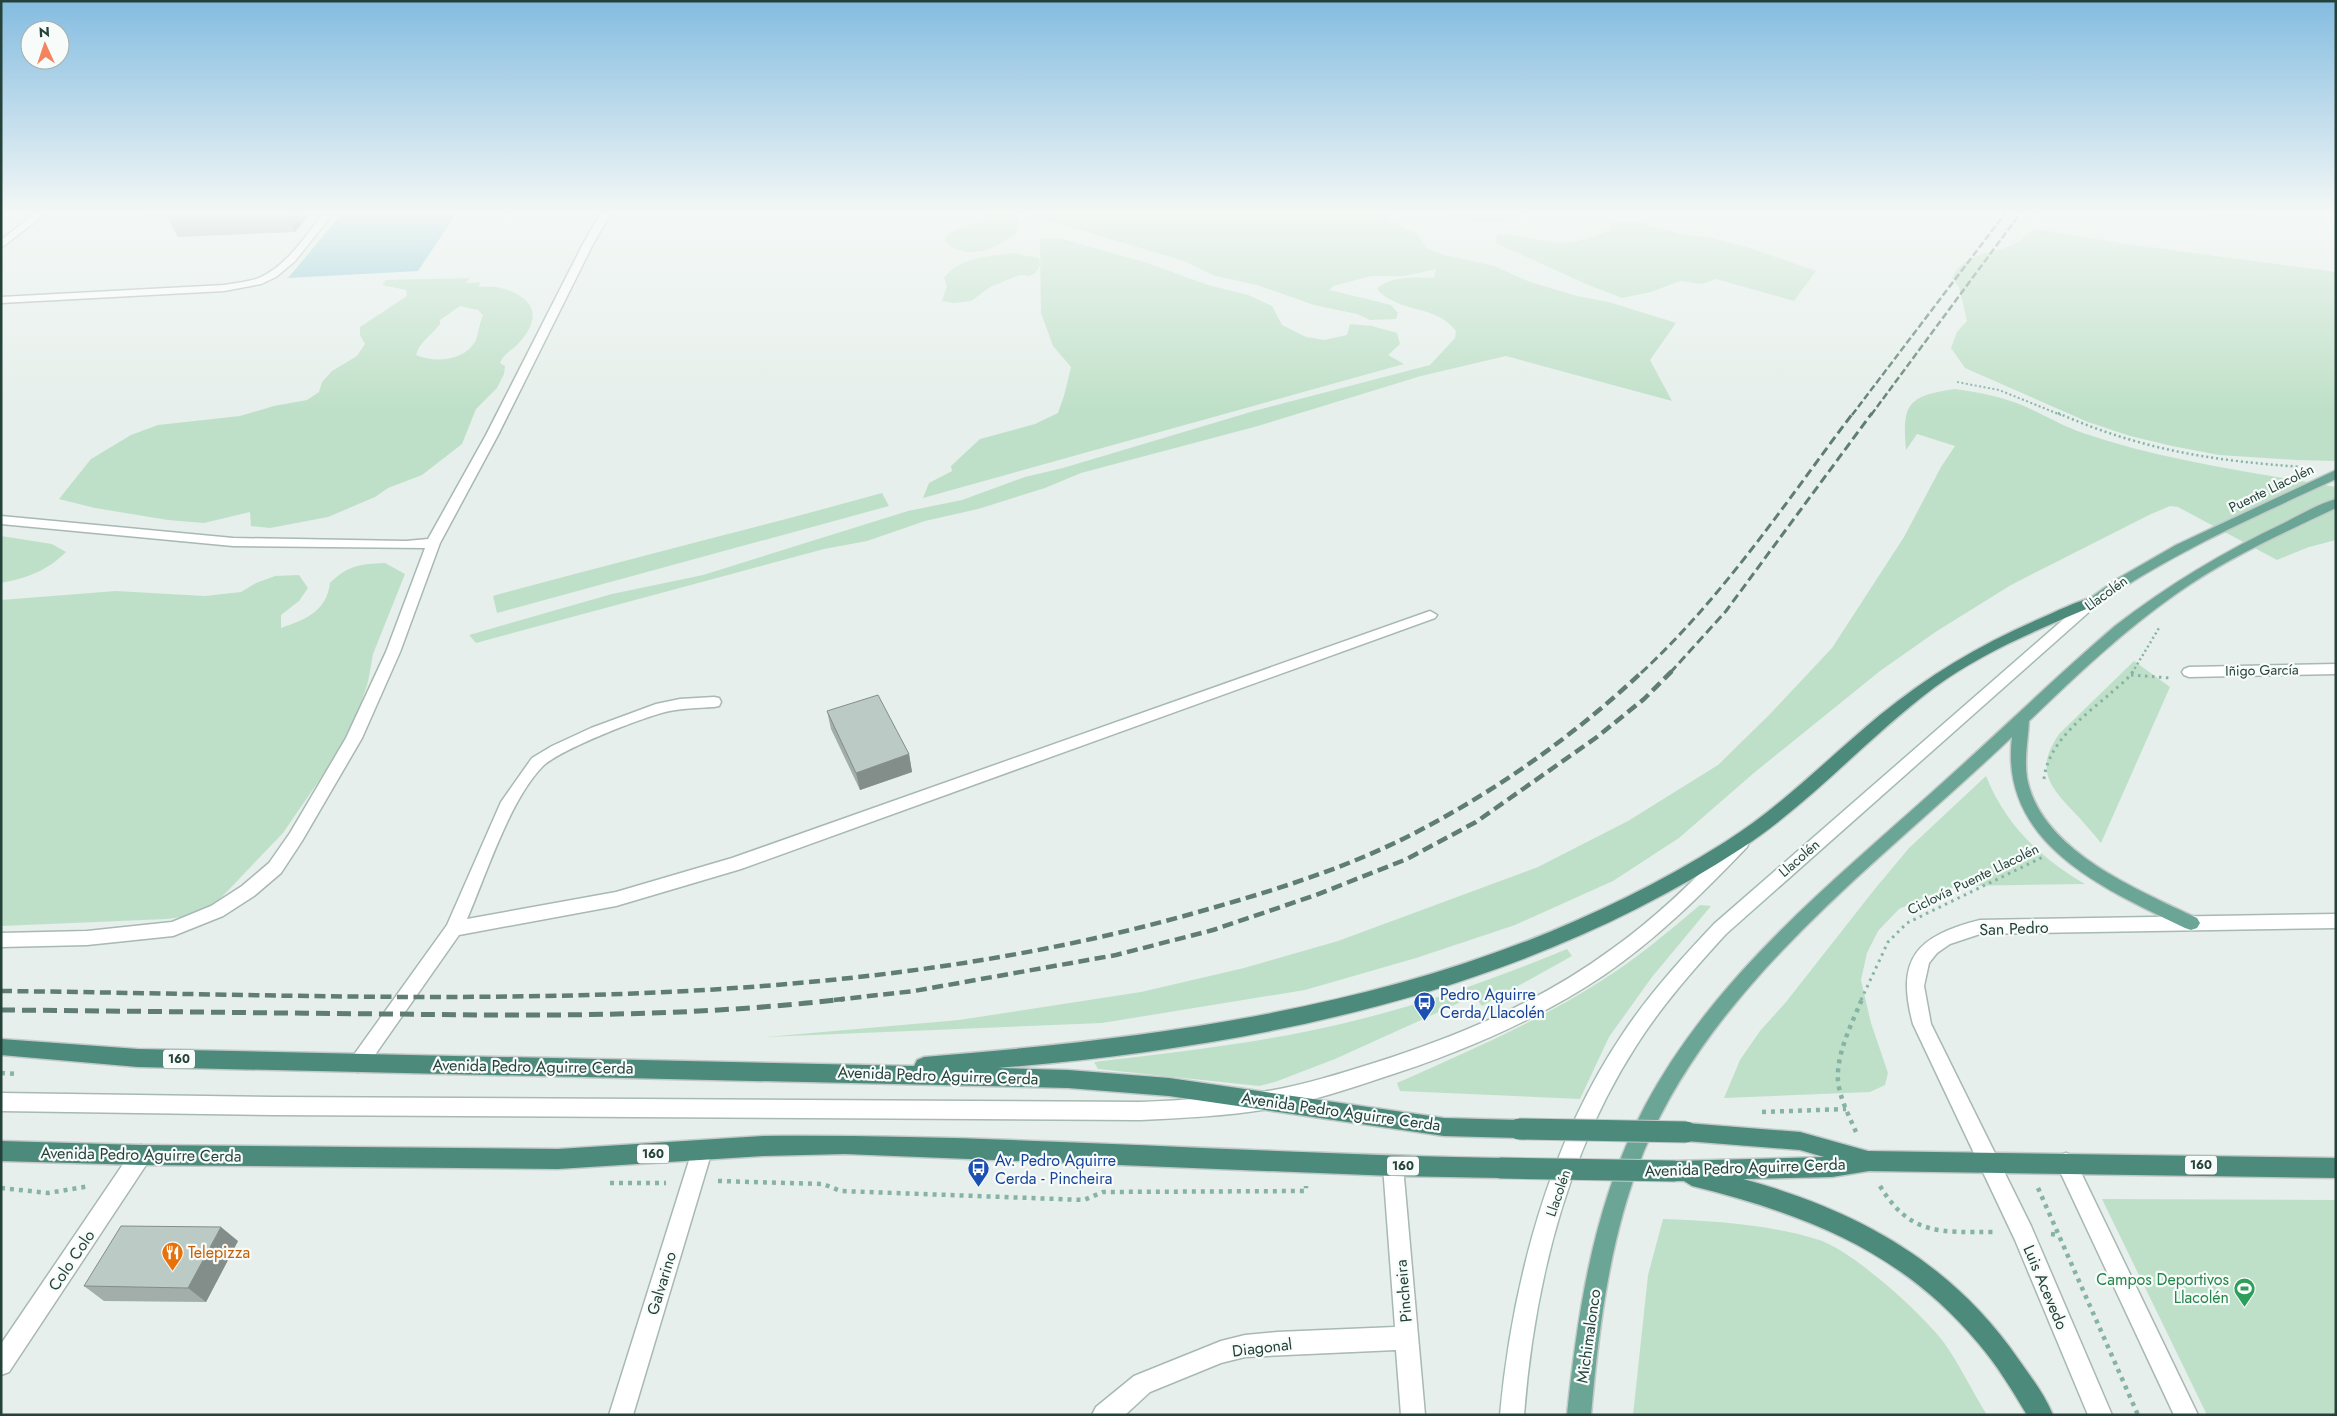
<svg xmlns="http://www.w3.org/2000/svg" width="2337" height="1416" font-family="Jost,sans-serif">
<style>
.green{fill:#bfe0c8;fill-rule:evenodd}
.water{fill:#8ec9d4}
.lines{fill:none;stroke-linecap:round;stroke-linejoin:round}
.service-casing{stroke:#a8b8b2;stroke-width:3}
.minor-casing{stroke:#a8b8b2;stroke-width:3}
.tertiary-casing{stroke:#a8b8b2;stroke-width:3}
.secondary-casing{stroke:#a4bbb3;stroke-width:3}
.primary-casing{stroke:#c2cac8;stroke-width:3}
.trunk-casing{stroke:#c2cac8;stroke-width:3}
.path-far3{stroke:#86b3a5;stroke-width:2;stroke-dasharray:2 2.5;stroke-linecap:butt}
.path-far2{stroke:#86b3a5;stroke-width:2.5;stroke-dasharray:2 3;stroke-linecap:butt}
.path-far1{stroke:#86b3a5;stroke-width:3;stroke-dasharray:2.5 4.5;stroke-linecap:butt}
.path{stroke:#86b3a5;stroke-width:4.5;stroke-dasharray:4 5;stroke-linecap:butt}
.service{fill:#fff;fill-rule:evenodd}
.minor{fill:#fff;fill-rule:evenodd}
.tertiary{fill:#fff;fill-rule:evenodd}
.secondary{fill:#fff;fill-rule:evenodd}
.primary{fill:#6aa596;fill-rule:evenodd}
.trunk{fill:#4c8a7c;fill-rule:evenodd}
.rail-far3{stroke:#5f7d75;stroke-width:2.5;stroke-dasharray:7 3;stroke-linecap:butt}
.rail-far2{stroke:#5f7d75;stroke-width:3;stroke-dasharray:9 4.5;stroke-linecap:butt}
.rail-far1{stroke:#5f7d75;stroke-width:4.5;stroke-dasharray:11 5.5;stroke-linecap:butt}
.rail{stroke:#5f7d75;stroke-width:5;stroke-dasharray:14 7;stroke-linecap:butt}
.trunk-bridge-casing{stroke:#c2cac8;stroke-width:23;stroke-linecap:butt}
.trunk-bridge{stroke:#4c8a7c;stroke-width:21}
.wall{fill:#a1aea9}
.shaded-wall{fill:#838d89}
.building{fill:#bbcac4;stroke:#838d89}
.labels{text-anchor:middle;stroke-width:4.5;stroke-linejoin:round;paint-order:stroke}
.shield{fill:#f7fbf9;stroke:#637a73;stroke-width:1}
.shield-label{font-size:12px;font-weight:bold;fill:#24423a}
.street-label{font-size:14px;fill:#24423a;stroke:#f7fbf9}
.near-street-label{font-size:16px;fill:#24423a;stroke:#f7fbf9}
.near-transit-label{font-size:16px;fill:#164399;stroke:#f7fbf9;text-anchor:start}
.near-food-label{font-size:16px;fill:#c56008;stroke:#f7fbf9;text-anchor:start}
.near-leisure-label{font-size:16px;fill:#27864d;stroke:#f7fbf9;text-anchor:end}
</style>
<rect width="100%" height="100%" fill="#e6efeb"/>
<!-- green -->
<path class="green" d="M985 211H1014L1019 225 1016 234C992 249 972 262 945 242L948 234C961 227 976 224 990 217Z
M1031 211H1385L1390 221 1417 234 1426 248 1440 254 1494 266 1530 282 1577 296 1609 302 1676 323 1650 360 1672 401 1506 356 1421 376 1258 426 1081 473 1045 488 978 509 925 521 867 541 824 549 476 643 469 635 612 594 703 575 908 511 962 500 1025 477 1063 468 1254 411 1430 365 1455 338 1456 331C1438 305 1397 313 1377 289 1388 276 1417 277 1434 278L1436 269 1405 276H1371L1333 286 1330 290 1391 305 1398 313 1396 319 1370 320 1357 314 1314 305 1257 285 1215 276 1184 261 1046 220Z
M1442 211H1516C1506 235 1460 217 1442 211Z
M2196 211H2254L2255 213 2253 218 2217 217Z
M1639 222 1680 234 1711 238 1747 247 1816 271 1794 301 1716 279 1702 284 1680 281 1651 292 1622 298 1586 284 1496 243 1497 235C1516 233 1533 240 1552 242 1570 245 1592 238 1609 230L1610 223Z
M2036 229 2126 244 2336 272V461L2296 460 2219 455 2172 446 2130 436 2088 422 1965 368 1951 348 1957 332 1967 321 1959 287 1952 278C1964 251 1990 256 2014 244 2022 241 2028 233 2036 229Z
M1059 238 1144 262 1208 285 1248 295 1272 306 1282 325 1306 337 1324 340 1347 335 1350 324 1372 326 1397 333 1400 344 1388 355 1404 364 923 498 929 483 952 471 951 466 980 439 1035 424 1058 413 1064 396 1071 367 1053 346 1041 313 1040 239Z
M1013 253 1039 258 1040 266 1035 273 1029 276 1020 275 990 287 971 301 954 303 942 301 947 286 944 278C960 257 989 256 1013 253Z
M470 278 466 283 480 282 479 287C493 285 508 288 520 296 541 309 533 328 518 344 511 351 504 353 500 363L505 366 504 374 497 388 476 409 462 444 422 475 388 488 375 497 328 517 270 528 251 526 250 512 204 523 168 520 95 508 59 499 91 459 131 435 158 425 240 416 274 406 307 400 319 392 322 382 332 371 357 356 365 344 360 335V327L407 296 406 290 382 285 386 280ZM460 306 478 310 483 315C479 324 478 337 475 342 463 361 435 363 416 355 419 342 432 335 440 324V320Z
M1955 389C1978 392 2003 397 2024 406 2044 415 2063 426 2083 433 2165 461 2251 472 2336 487V540L2309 547 2277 560 2178 507 2170 506 2149 515 2011 585 1937 631 1880 671 1755 772 1679 838 1613 881 1515 925 1416 958 1305 990 1102 1023 766 1037 959 1020 1141 992 1244 968 1338 941 1538 867 1628 821 1718 765 1770 714 1832 648 1904 537 1941 467 1955 446 1917 434 1906 450C1902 404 1907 396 1955 389Z
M882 493 889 506 497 613 493 596C622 560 753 529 882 493Z
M1 536 52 544 66 552C47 571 27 578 1 583Z
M385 563 405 574 373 654 368 682 351 734 283 833 219 900 196 915 167 919 1 926V600L116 591 205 596 241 592 256 583 275 576 299 575 308 588 299 601 281 615V628C306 619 326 612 330 583 348 565 361 564 385 563Z
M2134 661 2170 687 2101 843C2091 831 2081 819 2070 808 2046 782 2037 767 2059 734Z
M1986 776C2005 824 2041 859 2085 884L1959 886 1930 895 1899 909 1878 931 1867 953 1861 980 1871 1023 1888 1073 1885 1085 1870 1092 1724 1098 1740 1060 1760 1031 1786 1002 1874 890 1909 848Z
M1700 905 1711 906 1652 977 1609 1037 1580 1099 1400 1091 1397 1083C1466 1052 1537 1022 1601 981 1636 959 1668 932 1700 905Z
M1567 949 1572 956 1482 1006 1474 996 1335 1059 1275 1082 1259 1086 1098 1069 1094 1062C1178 1052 1262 1043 1345 1023 1421 1005 1495 979 1567 949Z
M2102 1199 2336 1200V1415H2207Z
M1663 1219C1713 1221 1767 1224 1816 1239 1850 1248 1920 1312 1942 1340 1959 1363 1972 1391 1987 1415H1633L1648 1275Z"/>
<!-- water -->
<path class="water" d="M344 211H458L418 271 288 278Z"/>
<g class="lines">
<defs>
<path id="service" d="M38 211H49L1 248V240Z
M325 211H335L295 261 276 277 261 284 224 291 1 303V297L224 285C235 283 248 282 259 278 288 265 306 235 325 211Z
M602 211H612L593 244 498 435 440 543 400 652 362 738 302 841 281 873 254 896 223 916 173 936 87 945 1 947V933L87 931 172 922 211 906 242 886 269 863 290 833 346 738 386 652 425 548 233 546 1 524V516L233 538 406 541 428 539 486 435 583 244Z
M1430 611 1437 615 1435 618 741 869 616 906 459 935 365 1069 358 1072 351 1069 348 1063 447 925 501 802 532 758 552 746 591 728 656 704 680 699 714 697 719 698 721 702 719 706 714 707C698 708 681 708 665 712 639 719 561 749 543 766 510 799 486 875 467 919L616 892 732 858Z
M1741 836 1747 837 1749 842 1747 847C1703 893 1657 939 1604 975 1534 1022 1457 1054 1378 1079 1342 1091 1305 1103 1268 1109 1226 1116 1183 1118 1140 1120L274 1115 1 1111V1093L274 1097 1140 1102C1183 1100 1226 1098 1268 1091 1304 1085 1339 1074 1374 1063 1459 1036 1540 1002 1612 949 1657 917 1697 878 1735 837Z"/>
<path id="minor" d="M2336 664V674L2189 677 2184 675 2182 672 2184 669 2189 667Z
M141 1145 148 1148 151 1155 148 1162 9 1372 1 1375V1344L134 1148Z
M1393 1156 1400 1159 1403 1166 1425 1415H1401L1396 1350 1245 1357 1221 1363 1150 1392 1125 1415H1092L1096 1407 1134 1376 1221 1341 1245 1335 1277 1332 1395 1327 1383 1166 1386 1159Z"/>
<path id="tertiary" d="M2336 914V928L1980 934 1950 944 1937 953 1929 963 1924 986 1931 1024 2031 1226 2112 1415H2088L2015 1240 1913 1024C1895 958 1917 936 1980 920Z
M702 1141 709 1144 712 1151 633 1415H609L692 1151 695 1144Z
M2066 1153 2073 1156 2198 1415H2174L2056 1163 2059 1156Z"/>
<path id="secondary" d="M2093 597 2100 601 2098 604 1726 934C1694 969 1662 1005 1636 1046 1566 1155 1534 1287 1524 1415H1500C1512 1284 1549 1142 1624 1032 1650 993 1682 958 1714 924L2088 598Z"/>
<path id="primary" d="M2336 470V479C2254 517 2172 553 2098 604L2093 605 2086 601 2117 579 2176 545Z
M2336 499V508C2281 534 2225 559 2176 594 2123 631 2076 676 2029 721 2028 740 2024 758 2027 778 2041 851 2137 889 2197 918L2200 923 2197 928 2191 930 2185 928C2105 889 1999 845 2012 737 1882 861 1715 980 1644 1151 1610 1235 1599 1325 1591 1415H1567C1578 1309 1594 1202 1645 1106 1712 980 1825 888 1930 794 1992 739 2052 680 2115 626 2168 585 2223 552 2284 523 2300 515 2318 504 2336 499Z"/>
<path id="trunk" d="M2093 597 2100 601 2098 604C2042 628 1984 651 1935 687 1868 737 1812 802 1742 848 1522 992 1257 1047 998 1068L1068 1070 1169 1078 1444 1118 1519 1120 1526 1122 1529 1129 1526 1136 1519 1138 1444 1136 1169 1096 1068 1088 138 1067 1 1055V1039L138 1049 914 1066 917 1060 924 1057C1207 1034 1480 996 1725 842 1782 806 1829 757 1880 715 1929 675 1981 644 2039 619 2057 611 2075 602 2093 597Z
M1686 1123 1800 1132 1868 1151 2336 1158V1178L1869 1171 1832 1177 1743 1179C1856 1210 1951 1261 2019 1360 2031 1377 2045 1395 2053 1415H2027C2012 1390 1997 1365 1978 1343 1901 1251 1805 1214 1692 1186L1684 1181H1674L1667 1178 1664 1171 1667 1164 1674 1161 1824 1157 1800 1150 1686 1141 1679 1139 1676 1132 1679 1125Z
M763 1136C1009 1134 1255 1154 1501 1158L1508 1161 1511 1168 1508 1175 1501 1178 1393 1176 845 1154 763 1156 558 1169 141 1165 1 1161V1141L141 1145 558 1149Z"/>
</defs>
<!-- service casing -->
<use href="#service" class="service-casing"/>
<!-- minor casing -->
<use href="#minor" class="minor-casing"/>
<!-- tertiary casing -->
<use href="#tertiary" class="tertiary-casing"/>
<!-- secondary casing -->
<use href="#secondary" class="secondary-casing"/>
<!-- primary casing -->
<use href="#primary" class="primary-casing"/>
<!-- trunk casing -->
<use href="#trunk" class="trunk-casing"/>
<!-- path-far3 -->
<path class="path-far3" d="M1957 382 1999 390 2061 415"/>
<!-- path-far2 -->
<path class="path-far2" d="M2058 413C2141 450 2214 461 2303 467
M2132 673 2159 628"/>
<!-- path-far1 -->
<path class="path-far1" d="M2131 675 2170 678
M2044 779C2048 742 2084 716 2111 693 2118 686 2128 680 2133 671
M1861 1000 1888 942 1907 923 2043 857"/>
<!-- path -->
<path class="path" d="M1 1073 16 1074
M1762 1112 1846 1109
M1856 1132C1849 1116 1840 1099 1838 1081 1836 1054 1852 1023 1862 999
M718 1181 823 1184 841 1191 1084 1200 1103 1192 1306 1191V1186
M610 1183H666
M1880 1186C1910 1236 1941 1232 1994 1232
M1 1188 48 1193 90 1186
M2038 1188 2138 1415
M2051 1234 2060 1235"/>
<!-- service -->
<use href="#service" class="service"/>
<!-- minor -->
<use href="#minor" class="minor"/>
<!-- tertiary -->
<use href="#tertiary" class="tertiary"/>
<!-- secondary -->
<use href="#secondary" class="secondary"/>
<!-- primary -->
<use href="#primary" class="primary"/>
<!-- trunk -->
<use href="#trunk" class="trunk"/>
<!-- rail-far3 -->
<path class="rail-far3" d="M1852 415 2007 211
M1871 415 2022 211"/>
<!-- rail-far2 -->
<path class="rail-far2" d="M1641 673C1723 597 1786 502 1853 413
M1670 673 1726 611 1872 413"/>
<!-- rail-far1 -->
<path class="rail-far1" d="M1 991C395 995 800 1022 1184 916 1266 893 1351 868 1426 827 1505 785 1578 732 1643 671
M834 1000 914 991 1116 955 1213 930 1316 895 1407 859 1476 822 1597 737 1644 699 1672 671"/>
<!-- rail -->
<path class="rail" d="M1 1010C131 1011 261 1013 391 1014 542 1016 694 1017 844 999"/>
<defs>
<path id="trunk-bridge" d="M1519 1129 1686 1132
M1501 1168 1674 1171"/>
</defs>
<!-- trunk-bridge casing -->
<use href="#trunk-bridge" class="trunk-bridge-casing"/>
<!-- trunk-bridge -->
<use href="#trunk-bridge" class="trunk-bridge"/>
</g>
<!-- wall -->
<path class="wall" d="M144 211H313L295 232 178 237 165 214 146 215Z
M827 711 909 754 912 772 860 790 831 729Z
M238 1241 206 1302 104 1301 84 1286Z"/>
<!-- shaded-wall -->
<path class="shaded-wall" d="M285 211H313L295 232Z
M909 754 912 772 860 790 856 773Z
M221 1227 238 1241 206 1302 188 1288Z"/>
<!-- building -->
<path class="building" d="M878 695 909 754 856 773 827 711Z
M121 1226 221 1227 188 1288 84 1286Z"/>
<!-- sky -->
<linearGradient id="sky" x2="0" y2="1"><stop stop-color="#84bce0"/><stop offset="0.52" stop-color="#f4f8f6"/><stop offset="1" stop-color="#f4f8f6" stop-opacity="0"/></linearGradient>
<rect width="2337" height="409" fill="url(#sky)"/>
<!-- icons -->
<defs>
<symbol id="bus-pin" viewBox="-11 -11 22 30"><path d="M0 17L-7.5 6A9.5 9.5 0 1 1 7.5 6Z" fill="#1a4fb4" stroke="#f7fbf9"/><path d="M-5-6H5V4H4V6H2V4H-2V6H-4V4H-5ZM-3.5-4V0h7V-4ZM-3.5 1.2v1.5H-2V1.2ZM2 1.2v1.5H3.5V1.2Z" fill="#fff"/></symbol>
<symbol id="restaurant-pin" viewBox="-11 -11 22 30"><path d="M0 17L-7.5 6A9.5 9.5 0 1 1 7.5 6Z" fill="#e8710a" stroke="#f7fbf9"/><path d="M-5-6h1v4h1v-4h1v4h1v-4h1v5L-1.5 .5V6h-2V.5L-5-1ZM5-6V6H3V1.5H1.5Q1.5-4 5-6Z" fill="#fff"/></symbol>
<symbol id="stadium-pin" viewBox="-11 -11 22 30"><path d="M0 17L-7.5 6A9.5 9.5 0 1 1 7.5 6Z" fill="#2e9e5b" stroke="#f7fbf9"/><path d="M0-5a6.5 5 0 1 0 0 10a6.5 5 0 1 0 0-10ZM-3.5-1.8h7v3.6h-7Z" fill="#fff"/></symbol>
</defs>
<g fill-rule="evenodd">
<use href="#bus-pin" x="1412" y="990" width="25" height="34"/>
<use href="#bus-pin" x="966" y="1156" width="25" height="34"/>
<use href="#restaurant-pin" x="160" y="1240" width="25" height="34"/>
<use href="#stadium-pin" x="2232" y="1276" width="25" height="34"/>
</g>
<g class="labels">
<!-- shield labels -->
<g class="shield">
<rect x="163" y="1049.5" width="32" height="19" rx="4"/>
<rect x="637" y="1144.5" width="32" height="19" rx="4"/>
<rect x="2185" y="1155.5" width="32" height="19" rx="4"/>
<rect x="1387" y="1156.5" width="32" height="19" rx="4"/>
</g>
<g class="shield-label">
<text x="179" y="1063">160</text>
<text x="653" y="1158">160</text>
<text x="2201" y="1169">160</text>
<text x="1403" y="1170">160</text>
</g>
<!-- street labels -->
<g class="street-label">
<text transform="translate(2271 488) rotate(-26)" y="5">Puente Llacolén</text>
<text transform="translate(2106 593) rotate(-36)" y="5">Llacolén</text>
<text transform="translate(2262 670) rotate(-1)" y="5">Iñigo García</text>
<text transform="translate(1799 858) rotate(-41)" y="5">Llacolén</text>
<text transform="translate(1973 879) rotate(-26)" y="5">Ciclovía Puente Llacolén</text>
<text transform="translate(1558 1193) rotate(-71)" y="5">Llacolén</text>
</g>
<!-- near-street labels -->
<g class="near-street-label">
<text transform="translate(2014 928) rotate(-2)" y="6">San Pedro</text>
<text transform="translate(533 1066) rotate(1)" y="6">Avenida Pedro Aguirre Cerda</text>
<text transform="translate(938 1075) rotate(2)" y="6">Avenida Pedro Aguirre Cerda</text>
<text transform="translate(1341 1111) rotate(8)" y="6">Avenida Pedro Aguirre Cerda</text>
<text transform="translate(141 1154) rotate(1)" y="6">Avenida Pedro Aguirre Cerda</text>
<text transform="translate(1745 1167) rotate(-2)" y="6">Avenida Pedro Aguirre Cerda</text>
<text transform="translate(71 1260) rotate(-56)" y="6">Colo Colo</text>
<text transform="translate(661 1283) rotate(-73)" y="6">Galvarino</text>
<text transform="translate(2046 1287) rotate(67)" y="6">Luis Acevedo</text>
<text transform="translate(1403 1291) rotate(-95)" y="6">Pincheira</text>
<text transform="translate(1588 1336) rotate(-82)" y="6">Michimalonco</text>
<text transform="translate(1262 1347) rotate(-7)" y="6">Diagonal</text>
</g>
<!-- near-transit labels -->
<g class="near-transit-label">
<text x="1440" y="1000">Pedro Aguirre<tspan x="1440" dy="18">Cerda/Llacolén</tspan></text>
<text x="995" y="1166">Av. Pedro Aguirre<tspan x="995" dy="18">Cerda - Pincheira</tspan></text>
</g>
<!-- near-food labels -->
<g class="near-food-label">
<text x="188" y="1258">Telepizza</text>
</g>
<!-- near-leisure labels -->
<g class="near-leisure-label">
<text x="2229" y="1285">Campos Deportivos<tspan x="2229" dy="18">Llacolén</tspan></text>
</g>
</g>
<!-- border -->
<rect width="2337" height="1416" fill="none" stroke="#24423a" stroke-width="5"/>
<!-- north arrow -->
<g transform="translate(45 45) rotate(357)"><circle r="24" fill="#f7fbf9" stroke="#a3b1ad"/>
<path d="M0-4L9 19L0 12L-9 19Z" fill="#f4845f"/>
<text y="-8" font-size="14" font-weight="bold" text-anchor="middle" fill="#24423a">N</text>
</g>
</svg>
